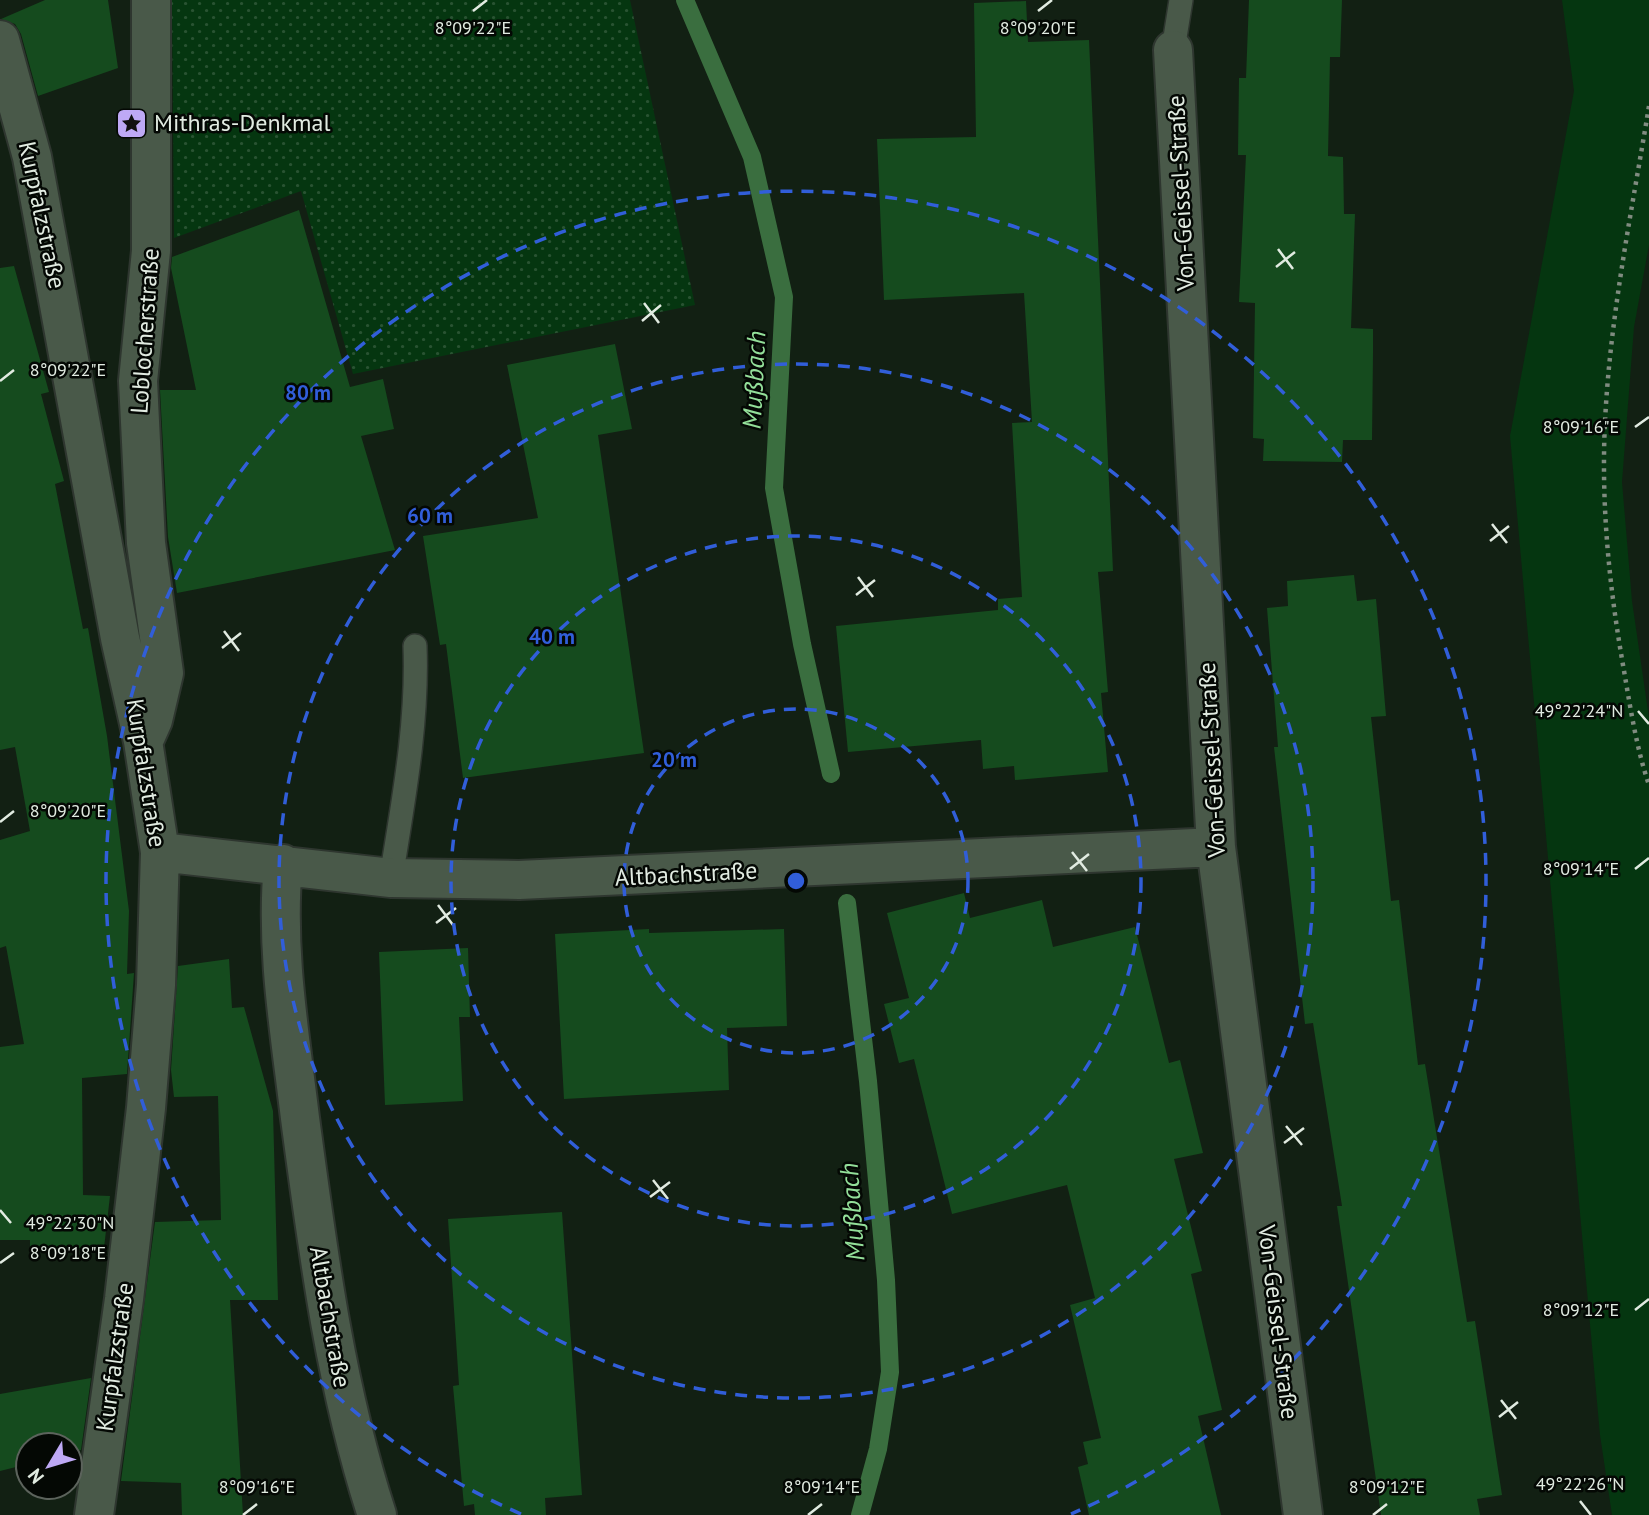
<svg xmlns="http://www.w3.org/2000/svg" width="1649" height="1515" font-family="'PT Sans',sans-serif">
<style>
.grass{fill:#053610}
.garden{fill:url(#garden-dots)}
.lines{fill:none;stroke-linecap:round;stroke-linejoin:round}
.stream{stroke:#3a6e3f;stroke-width:18}
.building{fill:#154b1e}
.lane-casing{stroke:#2e362f;stroke-width:26}
.street-casing{stroke:#2e362f;stroke-width:42}
.path{stroke:#808c80;stroke-width:4.5;stroke-dasharray:3.5 5;stroke-linecap:butt}
.lane{stroke:#495949;stroke-width:23}
.street{stroke:#495949;stroke-width:38}
.ticks{fill:none;stroke:#e1ebe1;stroke-width:2.5}
.ring{fill:none;stroke:#315ed9;stroke-width:3.5;stroke-dasharray:12 9}
.labels{text-anchor:middle;stroke-width:5;stroke-linejoin:round;paint-order:stroke}
.poi-label{font-size:24px;fill:#e1ebe1;stroke:#040804;text-anchor:start}
.street-label{font-size:24px;fill:#e1ebe1;stroke:#040804}
.water-label{font-size:26px;font-style:italic;fill:#93df99;stroke:#040804}
.ticks-label{font-size:18px;text-anchor:middle;fill:#e1ebe1;stroke:#040804;stroke-width:5;stroke-linejoin:round;paint-order:stroke}
.centre{fill:#315ed9;stroke:#040804;stroke-width:3.5}
.ring-label{font-size:21px;text-anchor:middle;font-weight:bold;fill:#315ed9;stroke:#040804;stroke-width:5;stroke-linejoin:round;paint-order:stroke}
</style>
<defs>
<pattern id="garden-dots" width="8" height="8" patternUnits="userSpaceOnUse" patternTransform="scale(1.75)"><rect width="8" height="8" fill="#053610"/><path d="M2 2h.1M6 6h.1" fill="none" stroke="#295332" stroke-width="1.8" stroke-linecap="round"/></pattern>
</defs>
<rect width="100%" height="100%" fill="#122013"/>
<!-- grass -->
<path class="grass" d="M1562 0H1649V245L1634 327 1622 482 1632 601 1649 718V1515H1612L1600 1435 1510 436 1574 91Z"/>
<!-- garden -->
<path class="garden" d="M172 0H630L695 305 353 374 301 191 174 238Z"/>
<g class="lines">
<!-- stream -->
<path class="stream" d="M685 0 752 157 784 297 774 488 802 644 831 774
M847 903 868 1081 886 1280 890 1372 878 1449 860 1515"/>
</g>
<!-- building -->
<path class="building" d="M45 0H108L118 68 38 96 21 34 15 24 1 19Z
M1249 0H1342L1340 57H1330L1328 156 1343 157 1344 214H1355L1351 328 1373 329V353L1372 440H1343L1342 462 1263 461 1264 439 1253 438 1255 303 1239 302 1246 155H1238L1239 78H1246Z
M1026 1 1028 42 1089 40 1113 571 1098 572 1108 692 1101 693 1108 772 1015 780 1014 766 983 769 981 740 848 752 836 626 998 610V599L1022 597 1012 423 1032 422 1024 293 884 300 877 139 976 137 974 3Z
M299 210 350 387 383 379 394 429 361 436 395 550 177 593 168 537 160 390H196L171 268 172 257Z
M14 266 49 392 41 394 64 481 55 484 83 629 88 628 107 736 129 911 127 974 134 973 127 1074 82 1078 83 1195 110 1196 104 1248H30V1240H0V1047L24 1044 6 946 0 948V840L30 831 15 747 0 750V268Z
M615 344 632 429 598 435 644 753 463 778 446 644 440 645 423 536 538 518 507 365Z
M1354 575 1357 601 1376 599 1386 716 1371 717 1391 901 1399 900 1418 1065 1425 1064 1467 1322 1475 1321 1502 1495 1477 1499 1480 1515H1381L1337 1206H1342L1313 1023 1305 1024 1274 747H1278L1267 608 1288 606 1287 581Z
M964 893 970 918 1042 900 1053 947 1135 927 1169 1063 1180 1060 1203 1153 1174 1159 1202 1271 1191 1274 1222 1410 1198 1416 1221 1515H1089L1078 1467 1088 1464 1083 1442 1101 1438 1070 1305 1095 1298 1067 1185 952 1214 914 1059 899 1063 884 1004 909 998 887 913Z
M649 929V933L784 929 787 1026 727 1028 729 1090 564 1099 555 934Z
M468 948 470 1017H459L463 1101 385 1105 379 952Z
M229 959 232 1008 244 1007 273 1111 278 1300H230L243 1515H182L181 1483 121 1481 155 1222 221 1220 218 1096 174 1097 171 1070 178 966Z
M562 1212 582 1495 545 1498 546 1515H475L474 1504 464 1506 453 1386 459 1385 448 1219Z
M91 1378 81 1450 70 1452V1445H28V1464L0 1471V1394Z"/>
<g class="lines">
<defs>
<path id="lane" d="M1173 50 1181 0
M391 878C403 802 418 724 415 646"/>
<path id="street" d="M0 40 32 157 120 638 143 741 160 852 156 985 146 1108 124 1299 94 1515
M1173 50 1216 847 1303 1515
M145 738 153 720 164 673 146 543 138 381 151 251V0
M160 852 391 878 519 880 1216 847
M283 864C275 950 290 1034 300 1118 318 1252 335 1386 377 1515"/>
</defs>
<!-- lane casing -->
<use href="#lane" class="lane-casing"/>
<!-- street casing -->
<use href="#street" class="street-casing"/>
<!-- path -->
<path class="path" d="M1649 106C1632 210 1610 316 1605 422 1601 504 1609 585 1623 665 1630 705 1636 747 1649 785"/>
<!-- lane -->
<use href="#lane" class="lane"/>
<!-- street -->
<use href="#street" class="street"/>
</g>
<!-- ticks -->
<path class="ticks" d="M473 11 487 0M1038 11 1052 0M1278 249 1293 269M1276 267 1295 252M644 303 659 323M642 321 661 305M0 381 14 370M1635 427 1649 417M1492 524 1507 543M1490 541 1509 526M858 577 873 597M856 595 875 580M224 631 239 651M222 648 241 633M1638 711 1649 724M0 822 14 811M1072 852 1087 871M1070 869 1089 854M1635 869 1649 858M438 905 453 925M436 923 456 908M1286 1126 1302 1145M1284 1143 1304 1128M653 1180 668 1199M650 1197 670 1182M0 1210 11 1223M0 1263 14 1253M1635 1310 1649 1299M1501 1400 1516 1419M1499 1417 1518 1402M1580 1501 1591 1515M243 1515 257 1504M808 1515 822 1504M1373 1515 1387 1504"/>
<!-- distance rings -->
<g class="ring">
<circle cx="796" cy="881" r="172"/>
<circle cx="796" cy="881" r="345"/>
<circle cx="796" cy="881" r="517"/>
<path d="M521 1514A690 690 0 1 1 1071 1514"/>
</g>
<!-- icons -->
<defs>
<symbol id="sight-square" viewBox="-11 -11 22 22"><rect x="-9" y="-9" width="18" height="18" rx="4" fill="#bea9f5" stroke="#040804"/><path d="M0-6L1.8-2.2L6-1.7L2.9 1.2L3.7 5.4L0 3.3L-3.7 5.4L-2.9 1.2L-6-1.7L-1.8-2.2Z" fill="#111"/></symbol>
</defs>
<g fill-rule="evenodd">
<use href="#sight-square" x="114" y="106" width="35" height="35"/>
</g>
<g class="labels">
<!-- poi labels -->
<g class="poi-label">
<text x="154" y="131">Mithras-Denkmal</text>
</g>
<!-- street labels -->
<g class="street-label">
<text transform="translate(1181 193) rotate(-93)" y="8">Von-Geissel-Straße</text>
<text transform="translate(42 215) rotate(78)" y="8">Kurpfalzstraße</text>
<text transform="translate(145 331) rotate(-86)" y="8">Loblocherstraße</text>
<text transform="translate(1212 760) rotate(-93)" y="8">Von-Geissel-Straße</text>
<text transform="translate(146 773) rotate(81)" y="8">Kurpfalzstraße</text>
<text transform="translate(686 874) rotate(-3)" y="8">Altbachstraße</text>
<text transform="translate(330 1317) rotate(80)" y="8">Altbachstraße</text>
<text transform="translate(1278 1322) rotate(83)" y="8">Von-Geissel-Straße</text>
<text transform="translate(115 1357) rotate(-82)" y="8">Kurpfalzstraße</text>
</g>
<!-- water labels -->
<g class="water-label">
<text transform="translate(754 380) rotate(-87)" y="9">Mußbach</text>
<text transform="translate(852 1212) rotate(-94)" y="9">Mußbach</text>
</g>
</g>
<g class="ticks-label">
<text x="473" y="34">8°09'22"E</text>
<text x="1038" y="34">8°09'20"E</text>
<text x="68" y="376">8°09'22"E</text>
<text x="1581" y="433">8°09'16"E</text>
<text x="1579" y="717">49°22'24"N</text>
<text x="68" y="817">8°09'20"E</text>
<text x="1581" y="875">8°09'14"E</text>
<text x="70" y="1229">49°22'30"N</text>
<text x="68" y="1259">8°09'18"E</text>
<text x="1581" y="1316">8°09'12"E</text>
<text x="1580" y="1490">49°22'26"N</text>
<text x="257" y="1493">8°09'16"E</text>
<text x="822" y="1493">8°09'14"E</text>
<text x="1387" y="1493">8°09'12"E</text>
</g>
<circle cx="796" cy="881" r="10" class="centre"/>
<g class="ring-label">
<text x="308" y="400">80 m</text>
<text x="430" y="523">60 m</text>
<text x="552" y="644">40 m</text>
<text x="674" y="767">20 m</text>
</g>
<!-- north arrow -->
<g transform="translate(49 1466) rotate(232)"><circle r="33" fill="#040804" stroke="#5c635c" stroke-width="2"/>
<path d="M0-5L12 26L0 18L-12 26Z" fill="#bea9f5"/>
<text y="-10" font-size="19" font-weight="bold" text-anchor="middle" fill="#e1ebe1">N</text>
</g>
</svg>
